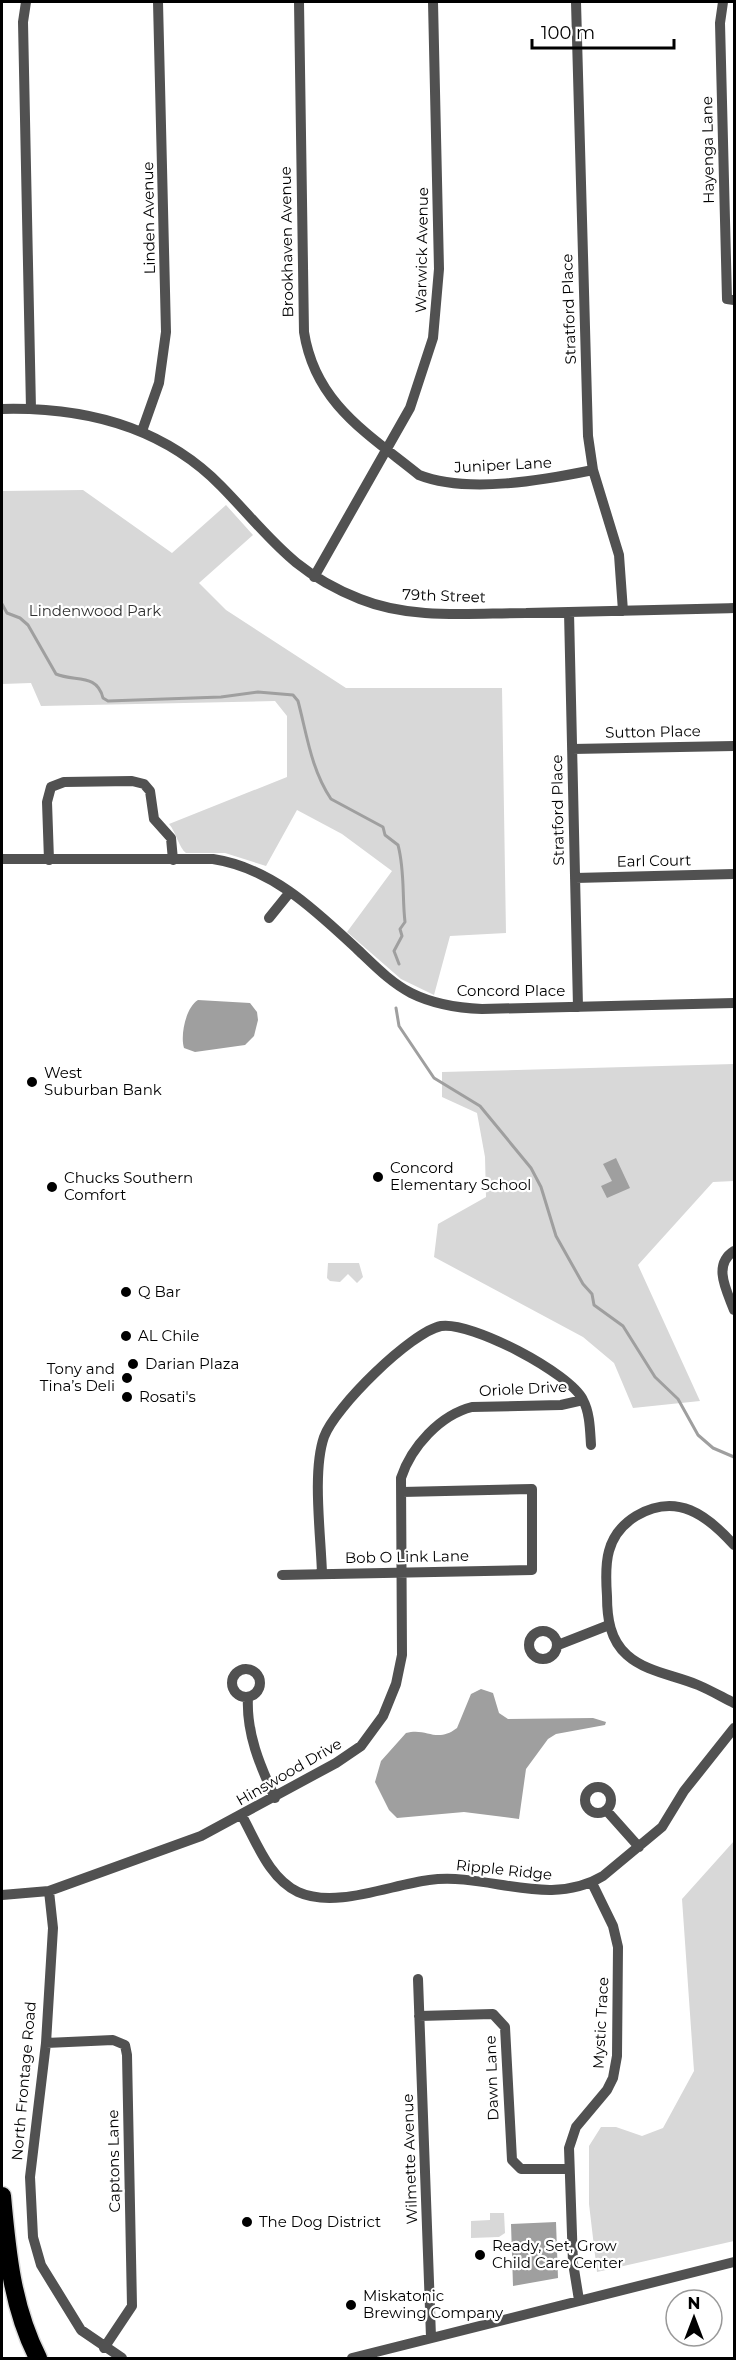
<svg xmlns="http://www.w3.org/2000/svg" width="736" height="2360" font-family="Montserrat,sans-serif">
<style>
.green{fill:#d8d8d8}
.water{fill:#9f9f9f}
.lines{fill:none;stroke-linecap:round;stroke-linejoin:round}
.stream{stroke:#9f9f9f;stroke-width:3}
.highway-casing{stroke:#dbdbdb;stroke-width:21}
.street{stroke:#515151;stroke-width:10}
.highway{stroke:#000;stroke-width:18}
.poi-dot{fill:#000;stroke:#fff;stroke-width:2}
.labels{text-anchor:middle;stroke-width:4.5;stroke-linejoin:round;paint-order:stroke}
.street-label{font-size:15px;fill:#000;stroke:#fff}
.park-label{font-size:15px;fill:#2f2f2f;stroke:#fff}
.poi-label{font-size:15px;fill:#000;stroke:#fff;text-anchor:start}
</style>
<rect width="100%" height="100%" fill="#fff"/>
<!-- green -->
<path class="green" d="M83 490 172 553 226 505 253 535 199 583 226 610 346 688H502L506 933 450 936 434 995 401 979 347 932 392 871 342 834 297 810 266 866 225 853H186C179 848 176 832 169 824L287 777V716L275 701 41 706 31 683 2 684V491Z
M734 1064V1181L713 1182 638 1265 700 1401 633 1408 614 1363 583 1337 434 1257 438 1224 486 1197 485 1157 477 1113 442 1097V1072Z
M328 1263H359L363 1277 357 1283 348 1274 340 1282 330 1281 327 1278Z
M734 1841V2241L597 2272 589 2204V2146L601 2127H616L642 2136 663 2128 694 2071 682 1899Z
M490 2213H504L505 2233 499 2237 471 2238V2221L490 2220Z"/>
<!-- water -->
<path class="water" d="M198 1000 250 1003 257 1012 258 1020 254 1036 245 1045 195 1052 184 1048C180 1035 186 1007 198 1000Z
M616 1158 630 1188 607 1198 601 1186 612 1181 603 1164Z
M481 1689 493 1693 499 1713 508 1719 593 1718 606 1722 605 1725 556 1734 548 1739 526 1769 519 1819 464 1812 397 1818 389 1810 375 1782 381 1761 406 1733C427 1727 436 1744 457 1728L471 1694Z
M556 2222 558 2278 513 2286 511 2224Z"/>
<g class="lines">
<!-- stream -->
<path class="stream" d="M2 604 7 613 20 618 28 625 56 674C75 682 97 673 103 698L108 701 221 697 258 692 293 695 298 701C307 735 311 769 331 799L383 827 385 835 398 845C405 871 402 897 405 922L400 929 402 936 394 951 399 964
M396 1008 399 1026 434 1078 480 1106 531 1168 541 1187 556 1236 583 1284 592 1294 594 1305 623 1326 655 1377 678 1399 698 1435 713 1448 734 1457"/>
<defs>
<path id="highway" d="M2 2196C7 2252 12 2307 38 2358"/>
</defs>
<!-- highway casing -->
<use href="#highway" class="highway-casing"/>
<!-- street -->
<path class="street" d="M26 2 23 22 31 409
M299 2 304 332C315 403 367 433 419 475 467 494 544 480 593 470
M576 2 588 436 593 470 619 555 623 611
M723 2 720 23 727 299 734 300
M2 409C83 407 162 426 221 486 271 537 290 571 360 599 412 620 471 613 526 613 596 611 665 610 734 608
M142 431 159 383 166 332 158 2
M314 577 410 408 433 338 439 269 433 2
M569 612 578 1007
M572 749 734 746
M2 859H213C272 868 315 910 358 950 374 965 390 982 411 993 433 1004 457 1008 482 1009L734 1003
M49 860 47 802 51 787 64 782 132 781 144 784 150 791 154 819 171 838 173 860
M575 878 734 874
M269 918 290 892
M734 1251C712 1265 727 1291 734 1310
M734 1545C707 1515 677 1492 636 1516 623 1524 613 1536 609 1551 605 1565 606 1582 607 1596 607 1618 610 1640 627 1655 646 1672 674 1675 698 1685 710 1690 722 1697 734 1703
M322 1574C321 1536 312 1472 324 1437 334 1408 411 1332 441 1326 471 1321 570 1373 583 1400 590 1413 590 1430 591 1445
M282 1575 532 1570V1489L402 1492
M529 1645a14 14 0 1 1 28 0a14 14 0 1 1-28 0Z
M558 1645 609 1625
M232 1683a14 14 0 1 1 28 0a14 14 0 1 1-28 0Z
M248 1697C246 1733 260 1766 275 1798
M585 1800a13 13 0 1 1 26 0a13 13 0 1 1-26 0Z
M606 1810 639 1847
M242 1816C257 1843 269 1878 298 1892 335 1909 390 1885 429 1880 488 1872 548 1909 603 1876L662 1827 684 1791 734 1728
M49 1891 53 1928 46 2043 30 2177 33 2237 41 2265 81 2330 122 2358
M2 1895 49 1891 201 1836 336 1763 361 1746 383 1716 396 1684 402 1655 401 1478C411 1447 440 1415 472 1407L561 1405 583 1400
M418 1979 431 2337
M419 2016 493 2014 505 2027 512 2160 521 2169H568
M46 2043 113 2040 125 2045 127 2055 132 2306 104 2348
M579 2300 573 2263 569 2148 576 2127 607 2090 613 2078 617 2056 618 1947 613 1926 592 1883
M352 2358 734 2262"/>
<!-- highway -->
<use href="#highway" class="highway"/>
</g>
<!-- markers -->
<g class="poi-dot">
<circle cx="32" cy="1082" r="6"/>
<circle cx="378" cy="1177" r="6"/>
<circle cx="52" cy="1187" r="6"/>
<circle cx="126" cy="1292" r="6"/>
<circle cx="126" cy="1336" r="6"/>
<circle cx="133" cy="1364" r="6"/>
<circle cx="127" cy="1378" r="6"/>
<circle cx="127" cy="1397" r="6"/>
<circle cx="247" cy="2222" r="6"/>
<circle cx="480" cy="2255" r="6"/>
<circle cx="351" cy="2305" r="6"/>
</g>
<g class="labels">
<!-- street labels -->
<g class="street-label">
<text transform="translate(708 150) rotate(-91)" y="5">Hayenga Lane</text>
<text transform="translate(149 218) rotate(-91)" y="5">Linden Avenue</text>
<text transform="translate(287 242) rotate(-91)" y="5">Brookhaven Avenue</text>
<text transform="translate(422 250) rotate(-89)" y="5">Warwick Avenue</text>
<text transform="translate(569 309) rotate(-92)" y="5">Stratford Place</text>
<text transform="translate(503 465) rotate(-3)" y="5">Juniper Lane</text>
<text transform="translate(444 596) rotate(2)" y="5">79th Street</text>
<text transform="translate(653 732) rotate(-1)" y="5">Sutton Place</text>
<text transform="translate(558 810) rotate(-91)" y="5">Stratford Place</text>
<text transform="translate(654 861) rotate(-1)" y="5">Earl Court</text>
<text x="511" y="996">Concord Place</text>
<text transform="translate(523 1389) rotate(-3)" y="5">Oriole Drive</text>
<text transform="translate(407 1557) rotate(-1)" y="5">Bob O Link Lane</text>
<text transform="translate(289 1772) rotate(-30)" y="5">Hinswood Drive</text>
<text transform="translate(504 1870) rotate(6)" y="5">Ripple Ridge</text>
<text transform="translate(601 2023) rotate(-87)" y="5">Mystic Trace</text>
<text transform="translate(492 2078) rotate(-92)" y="5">Dawn Lane</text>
<text transform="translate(24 2081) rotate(-85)" y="5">North Frontage Road</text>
<text transform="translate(410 2159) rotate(-92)" y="5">Wilmette Avenue</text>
<text transform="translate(114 2161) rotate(-91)" y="5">Captons Lane</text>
</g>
<!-- park labels -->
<g class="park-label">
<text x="95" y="616">Lindenwood Park</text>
</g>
<!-- poi labels -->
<g class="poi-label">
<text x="44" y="1078">West<tspan x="44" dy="17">Suburban Bank</tspan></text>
<text x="390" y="1173">Concord<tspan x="390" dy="17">Elementary School</tspan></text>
<text x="64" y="1183">Chucks Southern<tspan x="64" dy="17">Comfort</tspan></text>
<text x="138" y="1297">Q Bar</text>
<text x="138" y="1341">AL Chile</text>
<text x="145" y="1369">Darian Plaza</text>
<text x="115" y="1374" text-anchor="end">Tony and<tspan x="115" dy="17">Tina’s Deli</tspan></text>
<text x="139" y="1402">Rosati's</text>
<text x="259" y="2227">The Dog District</text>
<text x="492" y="2251">Ready, Set, Grow<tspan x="492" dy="17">Child Care Center</tspan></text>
<text x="363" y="2301">Miskatonic<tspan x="363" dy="17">Brewing Company</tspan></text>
</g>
</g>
<!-- border -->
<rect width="736" height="2360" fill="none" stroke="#000000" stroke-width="6"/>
<!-- north arrow -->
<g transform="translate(694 2318)"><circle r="28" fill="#ffffff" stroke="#999999" stroke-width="1.5"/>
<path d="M0-4.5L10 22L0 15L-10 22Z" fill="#000000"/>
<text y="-9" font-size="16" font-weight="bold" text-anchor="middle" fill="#000000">N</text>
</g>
<!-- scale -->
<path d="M532 39v9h142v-9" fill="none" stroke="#000000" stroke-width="3"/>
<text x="541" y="39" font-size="18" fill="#000000" stroke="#ffffff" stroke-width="4.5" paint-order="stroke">100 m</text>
</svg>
